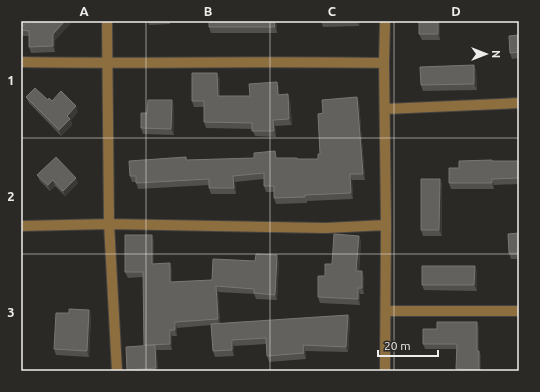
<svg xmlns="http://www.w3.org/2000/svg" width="540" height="392" font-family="Ubuntu,sans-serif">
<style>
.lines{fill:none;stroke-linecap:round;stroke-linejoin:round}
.minor-casing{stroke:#464442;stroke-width:12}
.minor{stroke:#8d6e3f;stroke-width:10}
.wall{fill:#52504c}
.shaded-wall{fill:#3b3936}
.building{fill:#63615d;stroke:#787773}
.grid{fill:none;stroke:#eeedeb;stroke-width:1;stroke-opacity:0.55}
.neatline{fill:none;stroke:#eeedeb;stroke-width:1.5}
.grid-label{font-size:13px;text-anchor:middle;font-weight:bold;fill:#eeedeb}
</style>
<rect width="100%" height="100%" fill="#2b2926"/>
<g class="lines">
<defs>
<path id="minor" d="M107 21 109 224 117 371
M21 62C142 64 263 61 384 63
M385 109 519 103
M21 226 109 224 326 228 386 225
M386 311H519
M385 371 386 225 384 63 385 21"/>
</defs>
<!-- minor casing -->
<use href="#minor" class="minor-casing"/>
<!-- minor -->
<use href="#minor" class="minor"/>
</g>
<!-- wall -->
<path class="wall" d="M21 21 25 24 27 21H73L55 40V52L31 53 29 47V36H21Z
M148 21H170V24L149 25Z
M209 21H277V33H211L209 27Z
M321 21H360L359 26 323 27Z
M440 21V40H422L419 34Z
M519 35V58L512 59 510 53Z
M474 65 476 71 477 90 423 91 421 85Z
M220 79V96H250L277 82 279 88V95L290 100 292 125 275 126 276 137 255 136 252 129 206 128 204 122V107H194L192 101Z
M26 97 48 100 52 101 78 112 71 120 72 125 61 136 29 103Z
M357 97 359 103 365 180H352L353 199 307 201V203L276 204 274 198V192H266L264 186V179L235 182 236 194H211L209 188V185L138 189 136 182H132L130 176 186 157 187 160 297 158 298 159H318L320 154 323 113Z
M174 106V135L143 134 141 128 147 113Z
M492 161H519V184L494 185V189H451L449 183 459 168Z
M37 175 78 183 65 196 55 186 50 191 40 181Z
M440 179 442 185V236H423L421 230Z
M519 233V259H511L509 253Z
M359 236 361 242 359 271 364 277V294H360V305L320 303 318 297 325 276 332 264Z
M154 241V264L172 269V282L212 280 255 261H279L277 300 256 299 254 294 218 292 220 324 348 315 350 320 348 352 305 351 306 359 269 362 267 356 266 344 234 346V356L215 357 213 351 211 325 177 328V336H172V350H156L158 371H128L127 370 144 346 143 277 128 278 125 272Z
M477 272V291L424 290 422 285Z
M89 310 91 316 89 357 56 355 54 349 69 313Z
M479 327V351L481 356V371H457L456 369 457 349H425L423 344 437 329Z"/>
<!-- shaded-wall -->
<path class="shaded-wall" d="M23 21H25V30L23 26Z
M65 21H73L55 40V52L53 46V34Z
M274 21H277V33L275 27Z
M357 21H360L359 26Z
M438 21H440V40L438 34Z
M474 65 476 71 477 90 474 84Z
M217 73 220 79V102L218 96Z
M277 82 279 88 280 101 278 95Z
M288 94 290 100 292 125 289 119Z
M357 97 359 103 365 180 363 174Z
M172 100 174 106V135L171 129Z
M76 106 78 112 71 120 72 125 61 136 59 130 67 116Z
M273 120 275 126 276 137 274 131Z
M350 174 352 180 353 199 351 193Z
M233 176 235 182 236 194 234 188Z
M76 178 78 183 65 196 63 191Z
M440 179 442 185V236L439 230Z
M492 179 494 185V189L492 183Z
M53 180 55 186 50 191 48 185Z
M152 235 154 241V269L152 264Z
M359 236 361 242 358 277 356 271Z
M277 255 279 261 277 300 275 295Z
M170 263 172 269V288L170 282Z
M475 266 477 272V291L474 285Z
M362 271 364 277V294L362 288Z
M216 286 218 292 220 325 218 319Z
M358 288 360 294V305L358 299Z
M89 310 91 316 89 357 87 351Z
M348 315 350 320 348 352 346 347Z
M175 322 177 328V336L175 330Z
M477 322 479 327V351L481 356V371H479V370L477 351Z
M170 330 172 336V350L170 344Z
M232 340 234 346V356L232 350Z
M155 345 157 351 158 371H157L156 368Z
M303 345 305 351 306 359 304 353Z"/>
<!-- building -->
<path class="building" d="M21 21H23V26L27 21H65L53 34V46L29 47V31L21 30Z
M209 21H274L275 27H209Z
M419 21H438V34H419Z
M519 35V52L510 53 509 36Z
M474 65V84L421 85 420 67Z
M192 73H217L218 96H250L249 84 277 82 278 95 288 94 289 119 273 120 274 131H252V123L204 122V101H192Z
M35 88 48 100 49 98 52 101 61 91 76 106 67 116 70 119 59 130 26 97Z
M357 97 363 174H350L351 193 305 195V197L274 198V186H264V173L233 176 234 188H209V179L136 183V176H130L129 161 186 157V160L254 158V153L275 151 276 158H297V159H318V154H320L318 114 323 113 322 100Z
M148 100H172L171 129 141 128V113H147Z
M56 157 76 178 63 191 53 180 48 185 37 175Z
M492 160V161H519V178L492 179V183H449V168H459V161Z
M421 179H440L439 230H421Z
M519 233V253H509L508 234Z
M334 234 359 236 356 271H362V288H358V299L318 297V276H325V264H332Z
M125 235H152V264L170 263V282L212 280 213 259 255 261 256 254 277 255 275 295 254 293V289L216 286 218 319 175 322V330H170V344L144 345 143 272H125Z
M422 266H475L474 285H422Z
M69 309 89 310 87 351 54 349 56 313H69Z
M348 315 346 347 303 345 304 353 267 356 266 338 232 340V350L213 351 211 324Z
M437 322H477V351H479V370L456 369 457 344H423V329H437Z
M155 345 156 368 127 370 126 347Z"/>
<!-- grid -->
<path class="grid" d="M146 21V371M270 21V371M394 21V371M21 138H519M21 254H519"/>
<!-- border -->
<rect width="540" height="392" fill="none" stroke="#2b2926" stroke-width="44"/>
<!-- north arrow -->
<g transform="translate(486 54) rotate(90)" stroke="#2b2926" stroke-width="3" paint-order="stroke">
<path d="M0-3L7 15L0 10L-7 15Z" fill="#eeedeb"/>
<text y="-6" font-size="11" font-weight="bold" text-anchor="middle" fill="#eeedeb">N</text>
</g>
<!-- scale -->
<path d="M378 350v6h60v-6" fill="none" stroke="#eeedeb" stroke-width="2"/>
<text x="384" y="350" font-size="12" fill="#eeedeb" stroke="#2b2926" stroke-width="3" paint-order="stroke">20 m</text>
<rect x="22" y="22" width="496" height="348" class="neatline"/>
<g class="grid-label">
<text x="84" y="16">A</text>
<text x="208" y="16">B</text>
<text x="332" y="16">C</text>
<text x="456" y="16">D</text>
<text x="11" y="85">1</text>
<text x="11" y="201">2</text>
<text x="11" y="317">3</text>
</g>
</svg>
